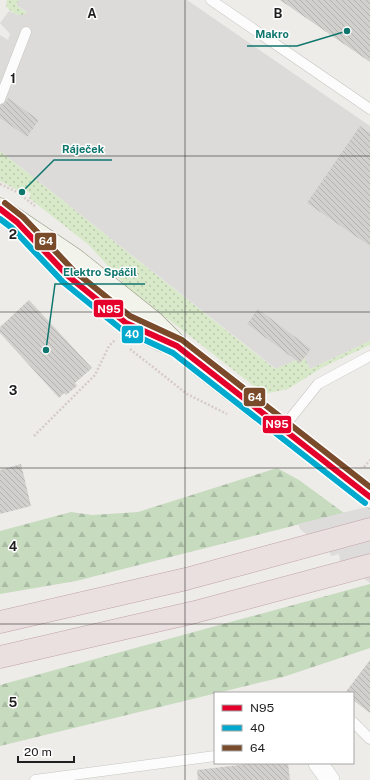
<svg xmlns="http://www.w3.org/2000/svg" width="370" height="780" font-family="'Public Sans',sans-serif">
<style>
.religious{fill:#dcdbd9}
.grass{fill:url(#grass-dots)}
.forest{fill:url(#forest-firs)}
.pier{fill:#dddcdb}
.building{fill:url(#building-back-hatch)}
.lines{fill:none;stroke-linecap:round;stroke-linejoin:round}
.service-casing{stroke:#c6c6c4;stroke-width:11}
.minor-casing{stroke:#c6c6c4;stroke-width:20}
.secondary-casing{stroke:#949681;stroke-width:23}
.motorway-casing{stroke:#c1a1a8;stroke-width:23}
.path{stroke:#d6cbc8;stroke-width:2.5;stroke-dasharray:2 2;stroke-linecap:butt}
.service{stroke:#fcfcfc;stroke-width:10}
.minor{stroke:#fcfcfc;stroke-width:19}
.secondary{stroke:#f2f4eb;stroke-width:22}
.motorway{stroke:#eae0e0;stroke-width:22}
.bus-1-casing{stroke:#fff;stroke-width:9}
.bus-2-casing{stroke:#fff;stroke-width:9}
.bus-3-casing{stroke:#fff;stroke-width:9}
.bus-1{stroke:#e4002b;stroke-width:6}
.bus-2{stroke:#00a9ce;stroke-width:6}
.bus-3{stroke:#7a4b2a;stroke-width:6}
.grid{fill:none;stroke:#1f1f1f;stroke-width:1;stroke-opacity:0.55}
.grid-label{font-size:13px;text-anchor:middle;font-weight:bold;fill:#1f1f1f;stroke:#fff;stroke-width:3;stroke-linejoin:round;paint-order:stroke}
.leader{fill:none;stroke:#0f766e;stroke-width:1.5}
.callout-dot{fill:#0f766e;stroke:#fff;stroke-width:1.5}
.callout-label{font-size:11px;text-anchor:middle;font-weight:bold;fill:#0f766e;stroke:#fff;stroke-width:3;stroke-linejoin:round;paint-order:stroke}
.line-badge{stroke:#fff;stroke-width:1.5}
.badge-label{font-size:11px;text-anchor:middle;font-weight:bold;fill:#fff}
</style>
<defs>
<pattern id="grass-dots" width="8" height="8" patternUnits="userSpaceOnUse"><rect width="8" height="8" fill="#d8e9c9"/><path d="M2 2h.1M6 6h.1" fill="none" stroke="#b9c7ac" stroke-width="1.8" stroke-linecap="round"/></pattern>
<pattern id="forest-firs" width="22" height="20" patternUnits="userSpaceOnUse"><rect width="22" height="20" fill="#c7dbbf"/><path d="M5 1l3.5 6h-7zM16 11l3.5 6h-7z" fill="#aabca4"/></pattern>
<pattern id="building-back-hatch" width="6" height="6" patternUnits="userSpaceOnUse"><rect width="6" height="6" fill="#d2d0cd"/><path d="M-1 5l2 2M0 0l6 6M5-1l2 2" fill="none" stroke="#b4b2b0"/></pattern>
</defs>
<rect width="100%" height="100%" fill="#eeece8"/>
<!-- religious -->
<path class="religious" d="M19 0H187L370 126V341L310 369 303 357 276 369 0 151V35L8 40 10 34 0 23 9 11 17 15 27 12 16 5Z"/>
<!-- grass -->
<path class="grass" d="M7 0H19L16 5 27 13C18 18 12 13 6 6Z
M0 151 275 369 304 357 310 369 370 341V345L323 367 288 389 264 394 126 286 89 245 29 198 31 194 22 187 19 191 0 181Z"/>
<!-- forest -->
<path class="forest" d="M277 468 299 480 344 513 76 581 0 594V531L71 512 92 515 138 512Z
M370 584V648L283 677 0 746V685Z"/>
<!-- pier -->
<path class="pier" d="M370 506V583L340 561 339 554 331 556 330 553 300 529 298 524Z"/>
<!-- building -->
<path class="building" d="M280 0H370V62Z
M8 98 39 120 27 137 0 118V105L4 104Z
M360 126 370 133V246L307 203Z
M29 300 92 368 75 383 77 386 66 395 64 393 59 398 0 333V327Z
M258 309 311 349 300 363 247 324Z
M21 464 31 506 0 514V470Z
M370 660V713L353 700V693H345Z
M256 763H288L290 780H198L197 770Z"/>
<g class="lines">
<defs>
<path id="service" d="M211 0 370 109
M0 99 26 32
M282 429 318 384 370 356
M353 722 370 739
M35 780 215 756"/>
<path id="minor" d="M318 763 330 780"/>
<path id="secondary" d="M0 209 74 259 153 322 177 346 201 366 370 497
M42 249 68 276 126 323 163 341"/>
<path id="motorway" d="M0 622 186 579 370 529
M0 657 195 612 370 565"/>
</defs>
<!-- service casing -->
<use href="#service" class="service-casing"/>
<!-- minor casing -->
<use href="#minor" class="minor-casing"/>
<!-- secondary casing -->
<use href="#secondary" class="secondary-casing"/>
<!-- motorway casing -->
<use href="#motorway" class="motorway-casing"/>
<!-- path -->
<path class="path" d="M0 184 17 192 35 206
M130 349 187 394 227 414
M34 436 95 375 109 346 115 340
M364 467 370 460"/>
<!-- service -->
<use href="#service" class="service"/>
<!-- minor -->
<use href="#minor" class="minor"/>
<!-- secondary -->
<use href="#secondary" class="secondary"/>
<!-- motorway -->
<use href="#motorway" class="motorway"/>
<defs>
<path id="bus-1" d="M0 209 17 222 68 276 126 323 177 346 370 497"/>
<path id="bus-2" d="M0 219 12 228 63 282 121 329 173 353 365 503"/>
<path id="bus-3" d="M5 203 23 217 73 270 130 316 182 340 370 487"/>
</defs>
<!-- bus-1 casing -->
<use href="#bus-1" class="bus-1-casing"/>
<!-- bus-2 casing -->
<use href="#bus-2" class="bus-2-casing"/>
<!-- bus-3 casing -->
<use href="#bus-3" class="bus-3-casing"/>
<!-- bus-1 -->
<use href="#bus-1" class="bus-1"/>
<!-- bus-2 -->
<use href="#bus-2" class="bus-2"/>
<!-- bus-3 -->
<use href="#bus-3" class="bus-3"/>
</g>
<!-- grid -->
<path class="grid" d="M185 0V780M0 156H370M0 312H370M0 468H370M0 624H370"/>
<g class="grid-label">
<text x="92" y="18">A</text>
<text x="278" y="18">B</text>
<text x="13" y="83">1</text>
<text x="13" y="239">2</text>
<text x="13" y="395">3</text>
<text x="13" y="551">4</text>
<text x="13" y="707">5</text>
</g>
<!-- callouts -->
<path class="leader" d="M347 31L297 46H247M22 192L54 160H112M46 350L55 284H145"/>
<g class="callout-dot">
<circle cx="347" cy="31" r="4"/>
<circle cx="22" cy="192" r="4"/>
<circle cx="46" cy="350" r="4"/>
</g>
<g class="callout-label">
<text x="272" y="38">Makro</text>
<text x="83" y="153">Ráječek</text>
<text x="100" y="276">Elektro Spáčil</text>
</g>
<g class="line-badge">
<rect x="34" y="232" width="23" height="19" rx="4" fill="#7a4b2a"/>
<rect x="93" y="299" width="31" height="19" rx="4" fill="#e4002b"/>
<rect x="121" y="325" width="23" height="19" rx="4" fill="#00a9ce"/>
<rect x="243" y="387" width="23" height="20" rx="4" fill="#7a4b2a"/>
<rect x="262" y="415" width="30" height="19" rx="4" fill="#e4002b"/>
</g>
<g class="badge-label">
<text x="46" y="245">64</text>
<text x="109" y="313">N95</text>
<text x="132" y="338">40</text>
<text x="255" y="401">64</text>
<text x="277" y="428">N95</text>
</g>
<!-- legend -->
<rect x="214" y="692" width="140" height="72" fill="#ffffff" stroke="#a5a5a5"/>
<rect x="222" y="705" width="20" height="6" fill="#e4002b" stroke="#a5a5a5"/>
<text x="250" y="712" font-size="12" fill="#1f1f1f">N95</text>
<rect x="222" y="725" width="20" height="6" fill="#00a9ce" stroke="#a5a5a5"/>
<text x="250" y="732" font-size="12" fill="#1f1f1f">40</text>
<rect x="222" y="745" width="20" height="6" fill="#7a4b2a" stroke="#a5a5a5"/>
<text x="250" y="752" font-size="12" fill="#1f1f1f">64</text>
<!-- scale -->
<path d="M18 756v6h56v-6" fill="none" stroke="#1f1f1f" stroke-width="2"/>
<text x="24" y="756" font-size="12" fill="#1f1f1f" stroke="#ffffff" stroke-width="3" paint-order="stroke">20 m</text>
</svg>
